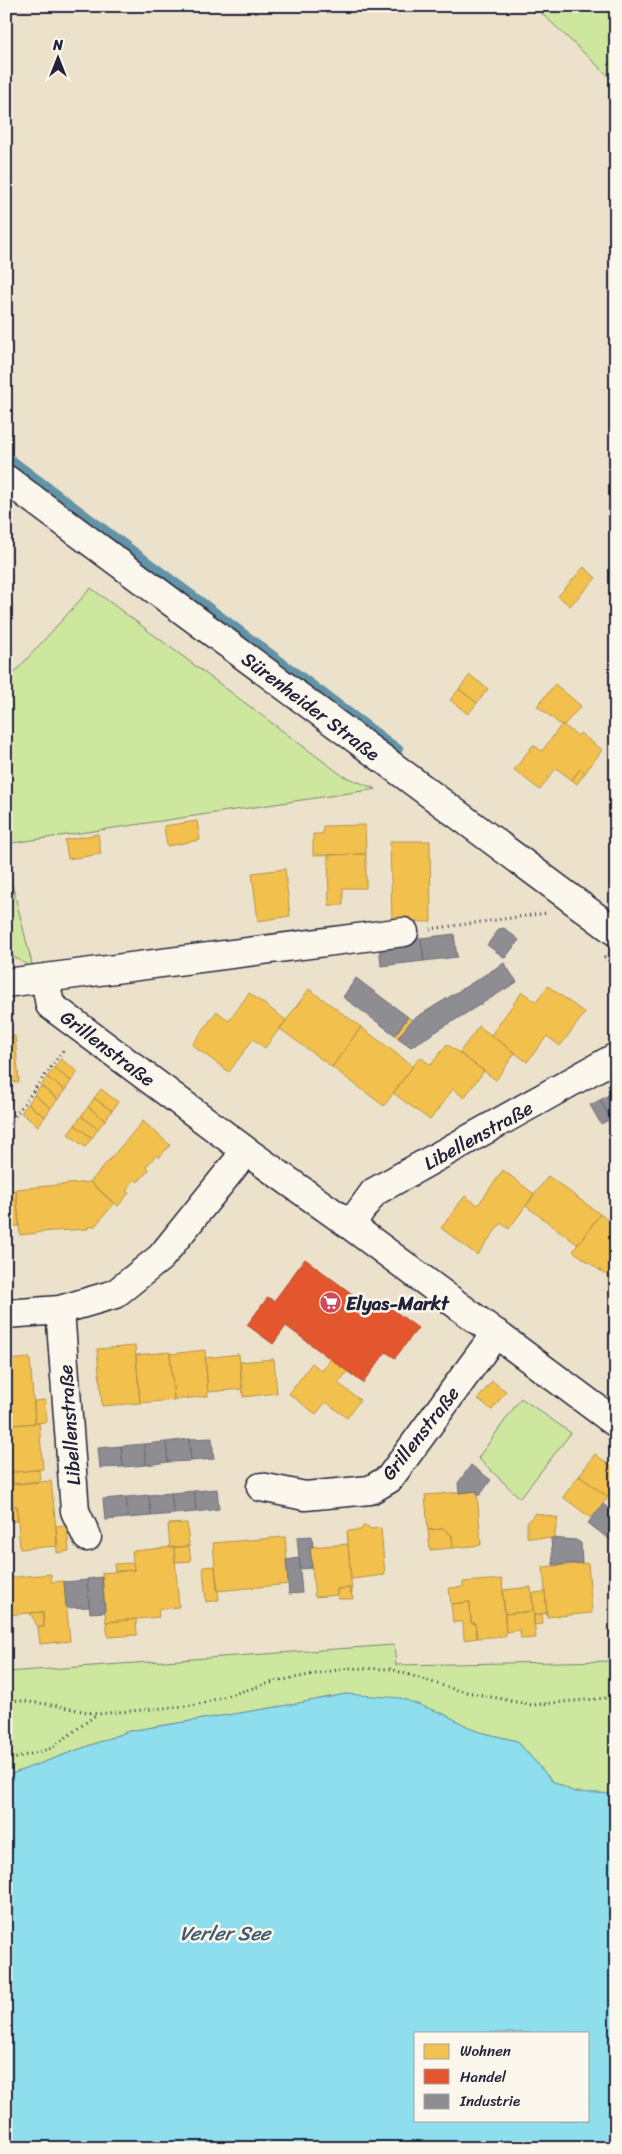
<svg xmlns="http://www.w3.org/2000/svg" width="622" height="2154" font-family="Sriracha,sans-serif">
<style>
.green{fill:#cde89e;stroke:#78856c}
.water{fill:#8fdeed;stroke:#6393a6;fill-rule:evenodd}
.homes{fill:#f2c14e;stroke:#b49148}
.shops{fill:#e4572e;stroke:#aa4732}
.industry{fill:#8d8d92;stroke:#6d6d78}
.lines{fill:none;stroke-linecap:round;stroke-linejoin:round}
.stream{stroke:#6393a6;stroke-width:8}
.minor-casing{stroke:#22223b;stroke-width:31}
.major-casing{stroke:#22223b;stroke-width:31}
.path{stroke:#22223b;stroke-width:3;stroke-dasharray:1 4;stroke-linecap:butt}
.minor{stroke:#fbf7ec;stroke-width:28}
.major{stroke:#fbf7ec;stroke-width:28}
.labels{text-anchor:middle;stroke-width:5;stroke-linejoin:round;paint-order:stroke}
.street-label{font-size:19px;fill:#22223b;stroke:#fbf7ec}
.poi-label{font-size:19px;font-weight:bold;fill:#22223b;stroke:#fbf7ec;text-anchor:start}
.water-label{font-size:20px;font-style:italic;fill:#435a70;stroke:#fbf7ec}
</style>
<rect width="100%" height="100%" fill="#ece2cc"/>
<filter id="ink" filterUnits="userSpaceOnUse"><feTurbulence type="fractalNoise" baseFrequency=".02" numOctaves="2"/><feDisplacementMap in="SourceGraphic" scale="10" xChannelSelector="R" yChannelSelector="G"/><feConvolveMatrix kernelMatrix="1 2 1 2 8 2 1 2 1" color-interpolation-filters="sRGB"/></filter>
<g filter="url(#ink)">
<!-- green -->
<path class="green" d="M534 6H616V83Z
M91 588 343 776 376 789 6 844V682Z
M6 860 33 968 10 955 6 939Z
M521 1398 571 1433 520 1498 478 1458Z
M394 1645 396 1665 616 1661V1794L574 1792 552 1781 517 1741 476 1731 444 1714 346 1694 283 1706 129 1731 6 1776V1672Z"/>
<!-- water -->
<path class="water" d="M346 1694 401 1698 444 1714 476 1731 517 1741 552 1781 574 1792 616 1794V2148H6V1776L129 1731 283 1706ZM416 2033H588V2120H416Z"/>
<!-- homes -->
<path class="homes" d="M584 567 596 578 570 606 558 596Z
M470 675 488 689 477 703 459 689Z
M555 684 581 706 564 725H561L537 706Z
M459 689 477 703 468 714 450 700Z
M562 724 578 736 580 733 602 750 585 773 580 769 572 780 556 768 540 790 514 770 533 745 542 751Z
M580 769 585 773 577 784 572 780Z
M197 821 200 840 167 846 164 826Z
M365 825 366 854 313 855V834H323V826Z
M98 834 101 854 68 859 65 840Z
M390 841H430L431 922 392 921Z
M366 854V888H343V905H329L328 855Z
M285 869 290 916 258 921 252 873Z
M548 986 585 1013 560 1046 547 1036 527 1062 491 1035 522 992 536 1002Z
M309 989 361 1027 332 1067 280 1029Z
M249 993 286 1020 265 1048 253 1039 229 1072 192 1045 217 1011 229 1021Z
M408 1017 412 1020 398 1038 395 1035Z
M479 1026 515 1053 496 1080 459 1053Z
M361 1027 413 1066 384 1106 332 1067Z
M15 1036 19 1082 6 1083V1037Z
M447 1044 484 1071 464 1098 453 1089 430 1120 393 1093 420 1057 431 1065Z
M61 1059 78 1072 71 1081 54 1068Z
M54 1068 71 1081 65 1090 47 1077Z
M47 1077 65 1090 58 1099 41 1086Z
M41 1086 58 1099 51 1108 34 1095Z
M101 1089 118 1102 112 1111 94 1098Z
M34 1095 51 1108 45 1117 28 1104Z
M94 1098 112 1111 105 1120 88 1107Z
M28 1104 45 1117 38 1126 21 1113Z
M88 1107 105 1120 98 1129 81 1116Z
M81 1116 98 1129 92 1138 75 1125Z
M143 1121 170 1145 159 1158 156 1155 146 1167 149 1170 138 1182 135 1179 126 1191 129 1193 118 1206 90 1182Z
M75 1125 92 1138 85 1147 68 1134Z
M503 1170 534 1194 509 1229 501 1223 477 1255 441 1228 465 1196 478 1205Z
M548 1176 600 1214 578 1245 526 1206Z
M90 1182 114 1204 95 1226 88 1227V1229L38 1232V1233L20 1235 16 1189Z
M16 1190 19 1226 8 1227 6 1191Z
M600 1214 616 1226V1282L573 1251Z
M135 1346 140 1403 102 1406 97 1349Z
M205 1350 208 1396 174 1400 170 1354Z
M170 1352 174 1400 140 1403 136 1355Z
M239 1354 242 1389 208 1392 205 1358Z
M30 1358 35 1423 13 1425 10 1394H6V1360Z
M331 1358 348 1371 338 1383 360 1400 347 1418 326 1402 316 1414 289 1394 312 1363 322 1371Z
M274 1359 277 1393 243 1397 240 1362Z
M492 1381 506 1391 492 1410 478 1399Z
M45 1400 47 1422 35 1423 34 1401Z
M39 1423 43 1469 6 1473V1425Z
M595 1454 616 1470V1487L608 1497 579 1476Z
M39 1470 40 1481 13 1484 12 1472Z
M579 1476 608 1497 592 1519 563 1497Z
M51 1481 58 1546 20 1549 17 1506 6 1507V1485Z
M477 1491 481 1545 453 1548 452 1536 444 1529 428 1530 425 1495Z
M17 1506 18 1521 6 1522V1507Z
M535 1513 558 1518 554 1539 527 1537V1523Z
M187 1523 189 1546 170 1548 168 1524Z
M67 1525 69 1551 57 1553 56 1526Z
M616 1525V1544L606 1537Z
M363 1526H368L370 1529 381 1528 385 1575 351 1579 347 1531 361 1530Z
M444 1529 452 1536 453 1548 430 1550 428 1530Z
M285 1537 289 1584 217 1591 213 1543Z
M348 1544 352 1593H350V1588L337 1589V1595L315 1597 310 1547Z
M189 1546 191 1561 175 1562 174 1547Z
M174 1547 179 1607 158 1609 159 1617 106 1622 102 1573 134 1570 132 1551Z
M133 1563 134 1570 115 1571 114 1564Z
M588 1563 592 1613 547 1617 543 1567Z
M215 1566 219 1600 206 1602 203 1567Z
M51 1574V1582L64 1581 70 1641 40 1644 38 1627H44L43 1612 6 1615V1578Z
M502 1579 506 1636 477 1638 475 1623H471L470 1602 451 1604 449 1588 463 1587V1582Z
M531 1587 533 1611 505 1614 503 1590Z
M350 1588 353 1599H338L337 1589Z
M545 1592 547 1613 534 1615 532 1593Z
M470 1602 471 1623H475L477 1638 464 1640 463 1622H453L451 1604Z
M533 1611 536 1638 521 1639 520 1630 506 1632 505 1614Z
M43 1612 44 1627H38L30 1613Z
M547 1613 542 1614 543 1624 534 1625V1615Z
M136 1619 137 1635 108 1637 106 1622Z"/>
<!-- shops -->
<path class="shops" d="M305 1259 378 1313 385 1304 418 1328 395 1358 386 1352 363 1383 286 1326 273 1344 247 1325 268 1297 274 1301Z"/>
<!-- industry -->
<path class="industry" d="M504 928 519 940 505 958 487 945 499 929Z
M454 934 457 957 424 961 421 938Z
M421 938 424 961 381 966 379 943Z
M504 963 517 982 411 1047 398 1038 412 1020Z
M356 978 408 1017 395 1035 343 997Z
M616 1090V1104L610 1093Z
M610 1094 616 1104V1116L611 1119 600 1100Z
M600 1100 611 1119 601 1124 590 1105Z
M212 1438 214 1459 191 1461 189 1439Z
M189 1439 191 1461 168 1462 166 1442Z
M166 1442 168 1462 146 1465 144 1444Z
M144 1444 146 1465 123 1467 121 1446Z
M121 1446 123 1467 100 1468 98 1448Z
M471 1465 491 1480 480 1495H477V1491L459 1493 458 1483Z
M217 1489 219 1509 196 1512 194 1491Z
M194 1491 196 1512 174 1514 171 1493Z
M171 1493 174 1514 151 1516 149 1495Z
M149 1495 151 1516 128 1518 126 1497Z
M126 1497 128 1518 105 1520 103 1499Z
M603 1504 616 1514V1525L606 1537 588 1523Z
M312 1536 313 1547H310L312 1568 300 1569 297 1537Z
M551 1538 576 1540 581 1543 582 1563 553 1565Z
M299 1558 302 1593 289 1594 286 1560Z
M102 1577 105 1612 90 1613 87 1579Z
M87 1580 89 1607 66 1608 64 1582Z"/>
<g class="lines">
<!-- stream -->
<path class="stream" d="M6 455 399 749"/>
<defs>
<path id="minor" d="M45 978 50 1005 246 1151 350 1225 616 1423
M6 983 404 932
M350 1225 374 1192 616 1057
M60 1310 75 1511 87 1537
M6 1314 60 1310 115 1294 161 1257 246 1151
M261 1487 305 1496 370 1490 389 1479 496 1333"/>
<path id="major" d="M6 479 616 932"/>
</defs>
<!-- minor casing -->
<use href="#minor" class="minor-casing"/>
<!-- major casing -->
<use href="#major" class="major-casing"/>
<!-- path -->
<path class="path" d="M430 929 547 913
M604 957 616 966
M6 1128 65 1048
M6 1699 53 1705 97 1714 196 1705 277 1681 348 1668 391 1669 453 1689 531 1705 616 1697
M6 1761 52 1748 97 1714"/>
<!-- minor -->
<use href="#minor" class="minor"/>
<!-- major -->
<use href="#major" class="major"/>
</g>
</g>
<!-- icons -->
<defs>
<symbol id="supermarket-disc" viewBox="-11 -11 22 22"><circle r="9.5" fill="#d1495b" stroke="#fbf7ec"/><path d="M-6-5.5h2.5l.6 2H6L4.5 2H-2.5L-4.4-4H-6ZM-1.5 3.2a1.3 1.3 0 1 0 .1 0ZM3 3.2a1.3 1.3 0 1 0 .1 0Z" fill="#fff"/></symbol>
</defs>
<g fill-rule="evenodd">
<use href="#supermarket-disc" x="318" y="1290" width="25" height="25"/>
</g>
<g class="labels">
<!-- street labels -->
<g class="street-label">
<text transform="translate(311 706) rotate(37)" y="7">Sürenheider Straße</text>
<text transform="translate(108 1048) rotate(37)" y="7">Grillenstraße</text>
<text transform="translate(478 1135) rotate(-29)" y="7">Libellenstraße</text>
<text transform="translate(69 1425) rotate(-94)" y="7">Libellenstraße</text>
<text transform="translate(420 1433) rotate(-52)" y="7">Grillenstraße</text>
</g>
<!-- poi labels -->
<g class="poi-label">
<text x="346" y="1310">Elyas-Markt</text>
</g>
<!-- water labels -->
<g class="water-label">
<text x="225" y="1940">Verler See</text>
</g>
</g>
<!-- margin -->
<rect width="622" height="2154" fill="none" stroke="#fbf7ec" stroke-width="25"/>
<rect x="12" y="12" width="597" height="2129" fill="none" stroke="#22223b" stroke-width="2" filter="url(#ink)"/>
<!-- legend -->
<rect x="414" y="2032" width="175" height="90" fill="#fbf7ec" stroke="#a4a2a5"/>
<rect x="424" y="2044" width="25" height="15" fill="#f2c14e" stroke="#a4a2a5"/>
<text x="460" y="2056" font-size="15" fill="#22223b">Wohnen</text>
<rect x="424" y="2069" width="25" height="15" fill="#e4572e" stroke="#a4a2a5"/>
<text x="460" y="2082" font-size="15" fill="#22223b">Handel</text>
<rect x="424" y="2094" width="25" height="15" fill="#8d8d92" stroke="#a4a2a5"/>
<text x="460" y="2106" font-size="15" fill="#22223b">Industrie</text>
<!-- north arrow -->
<g transform="translate(58 58)" stroke="#fbf7ec" stroke-width="4" paint-order="stroke">
<path d="M0-4L9 19L0 12L-9 19Z" fill="#22223b"/>
<text y="-8" font-size="14" font-weight="bold" text-anchor="middle" fill="#22223b">N</text>
</g>
</svg>
